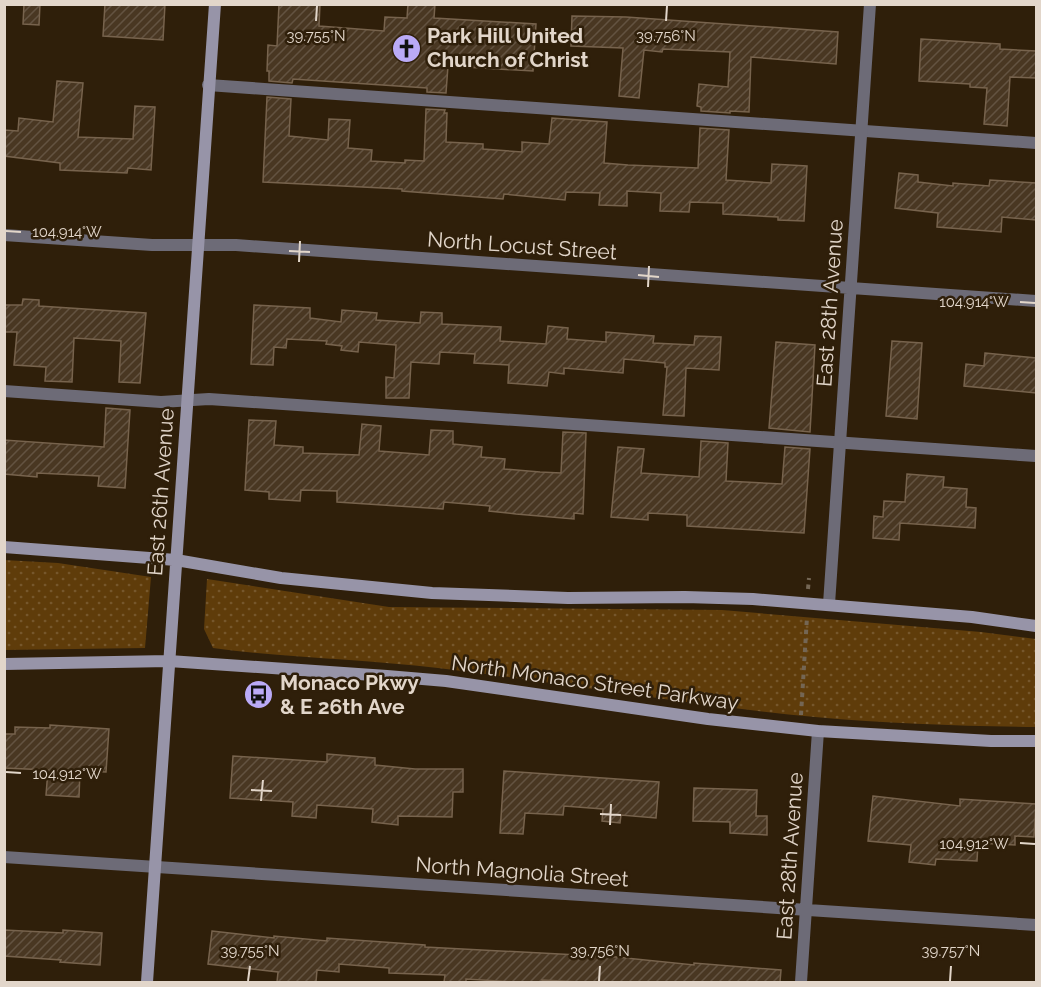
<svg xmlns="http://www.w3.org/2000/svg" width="1041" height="987" font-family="Raleway,sans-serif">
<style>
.park{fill:url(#park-dots)}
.building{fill:url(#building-hatch);stroke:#77634d;stroke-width:1.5}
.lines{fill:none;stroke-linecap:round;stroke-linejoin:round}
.path{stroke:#746654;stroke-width:4;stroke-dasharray:4.5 4.5;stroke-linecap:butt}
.lane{stroke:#6d6b77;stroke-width:12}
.street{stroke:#6d6b77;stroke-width:12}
.secondary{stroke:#9794a8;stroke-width:12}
.ticks{fill:none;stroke:#e2d6ca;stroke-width:2}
.labels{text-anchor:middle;stroke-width:5;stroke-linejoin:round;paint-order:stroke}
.poi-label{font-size:21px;font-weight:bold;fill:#e2d6ca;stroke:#2f1f0a;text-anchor:start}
.street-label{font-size:21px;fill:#e2d6ca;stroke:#2f1f0a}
.ticks-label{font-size:15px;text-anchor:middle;fill:#e2d6ca;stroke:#2f1f0a;stroke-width:5;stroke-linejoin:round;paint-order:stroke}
</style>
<defs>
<pattern id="park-dots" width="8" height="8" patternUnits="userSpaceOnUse" patternTransform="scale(1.5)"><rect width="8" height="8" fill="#5f3c0a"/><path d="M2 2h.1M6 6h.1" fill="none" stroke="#76572c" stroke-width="1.8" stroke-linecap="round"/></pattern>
<pattern id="building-hatch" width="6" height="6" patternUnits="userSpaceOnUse" patternTransform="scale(1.5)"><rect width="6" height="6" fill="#493722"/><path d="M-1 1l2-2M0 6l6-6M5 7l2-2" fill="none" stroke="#635341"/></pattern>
</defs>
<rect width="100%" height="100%" fill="#2f1f0a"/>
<!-- park -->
<path class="park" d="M4 560 58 563 151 577 145 648 5 650Z
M207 579 389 607 722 610 981 632 1036 639V727C963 726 889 724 815 717 689 705 564 683 438 668 363 659 287 658 213 648L204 629Z"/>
<!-- building -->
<path class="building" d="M24 4H40L39 25 23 24Z
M105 4H165L163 40 103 36Z
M279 4H320L319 26 384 31 385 17 407 18 408 4H435L434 18 536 24 533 71 448 66 446 93 427 92V88L293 79 292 83 269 81V71H267L268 45 277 46Z
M572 16 626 17 838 32 836 64 751 57 749 112 730 111V113L701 111V107L697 106 699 84 728 87 730 52 663 49 662 52 644 50 639 98 619 96 623 48 571 46Z
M921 39 1000 44V49L1036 51V78L1010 77 1007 126 984 124 987 88 970 87V84L919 81Z
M57 81 83 83 78 137 133 139 135 106 155 107 151 170 128 168 127 173 60 170V163L4 156V130L18 131 19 118 53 122Z
M267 97 291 99 289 136 328 140 329 119 350 120 348 148 372 150 371 161 405 163V160L424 161 426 109 445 110 444 113H447L446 142 483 144V149L522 152V142L549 144 552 118 607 122 604 163 628 165 698 168 700 128 729 130 726 180 771 183 772 164 807 166 804 221 778 220V217L723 214V203L690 202 689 212 660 211 661 193 627 191V206L599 205 600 193 566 192 565 200 504 194 503 199 402 191V189L263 182Z
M899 173 918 175V182L953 186V183L989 186 990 180 1036 183V220L1002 217 1001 232 937 227 938 213 895 208Z
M23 299 39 300V306L146 313 140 383 119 382 121 341 74 338 72 382 45 381 46 367 14 365 17 332H4V305H22Z
M254 305 310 308V318L341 322 342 310 377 313 376 320 420 323 421 312 442 313V324L501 327 500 341 546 344 548 326 568 328 567 339 606 342V332L654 336 653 343 694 345 695 336 721 337 719 370 686 368 684 416 663 415 667 367H665V363L624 359 623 373 564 368V374L549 372 547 386 508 383 509 365 474 363 475 354 440 352 439 364 411 362 409 398H386V377L394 378 396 345 359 342 358 352 341 350 342 346 326 344 327 341 287 339 286 348 274 347 273 365 251 364Z
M892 341 922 343 917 419 886 416Z
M776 342 815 345 810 432 769 428Z
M985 353 1036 358V393L964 386 966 364 984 366Z
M106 408 130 410 125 488 98 486 99 476 37 473V477L4 474V440L104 447Z
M249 420 276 421 274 445 303 447V453L359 455 362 424 381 426 379 451 429 455 431 430 453 431V444L482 447 481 457 505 459 504 469 540 472 561 473 563 432 586 433 583 514 574 513V519L516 514 489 511 490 506 444 502 443 509 337 502V491L301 490 300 501 269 499V492L245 490Z
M701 441 728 443 726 481 782 484 785 447 810 449 804 533 687 526V515L648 513V520L611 517 618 447 644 449 641 473 699 477Z
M907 474 944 477 943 487 967 489 966 507 976 508 975 528 900 523 899 540 873 538 874 516 883 517 884 501 905 502Z
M50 725 109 729 106 772 80 771 79 797 46 795 48 770 4 768V734H15V727L50 728Z
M327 754 375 758V765L415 769H463V792H453L452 817 398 816V825L372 822 373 809 317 805 316 818 292 816 293 802 230 798 233 756 327 762Z
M504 771 659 782 656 818 621 815 620 823 602 821 603 809 564 806 563 815 525 813 523 834 500 833Z
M694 788 757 790 756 816H767V835L730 833V822L693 821Z
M873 796 960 806V799L1036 804 1034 837 1015 836V845L978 843 977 861 936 859 935 865 909 862 911 845 868 841Z
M4 930 63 933V930L102 933 100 965 60 962 61 960 4 956Z
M212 931 274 938V936L327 941V938L425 945V947L616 957 694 965V963L781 970 780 982H582L542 980V982H514L466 979V982H444L445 975 389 973V968L339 964V972L317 970 316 982H277L278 972 208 964Z"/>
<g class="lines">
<!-- path -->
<path class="path" d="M808 589 809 578
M801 715 807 617"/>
<!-- lane -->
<path class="lane" d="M208 85 1036 143
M4 391 161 402 209 399 1036 456"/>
<!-- street -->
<path class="street" d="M4 235 152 245H236L1036 301
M829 604 870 4
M4 857 1036 925
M801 982 818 731"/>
<!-- secondary -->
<path class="secondary" d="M4 547 176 560 281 578 432 593 568 598 685 597 753 599 972 617 1036 626
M4 664 169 661 387 676 446 681 708 719 818 731 991 741H1036
M147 982 215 4"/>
</g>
<!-- ticks -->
<path class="ticks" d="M316 21 317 6M666 21 667 6M6 231 21 232M289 251 310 252M299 262 300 241M638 275 659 277M648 287 649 266M1020 302 1035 303M6 772 21 773M251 790 272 791M261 801 263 780M600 814 621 815M610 825 611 804M1020 843 1035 844M248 981 250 966M599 981 600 966M950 981 951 966"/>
<!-- icons -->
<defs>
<symbol id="church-disc" viewBox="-11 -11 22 22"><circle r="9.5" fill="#baaaf7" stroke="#2f1f0a"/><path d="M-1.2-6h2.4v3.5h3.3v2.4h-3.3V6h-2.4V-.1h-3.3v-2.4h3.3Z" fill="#111"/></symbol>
<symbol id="bus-disc" viewBox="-11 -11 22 22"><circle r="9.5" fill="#baaaf7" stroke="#2f1f0a"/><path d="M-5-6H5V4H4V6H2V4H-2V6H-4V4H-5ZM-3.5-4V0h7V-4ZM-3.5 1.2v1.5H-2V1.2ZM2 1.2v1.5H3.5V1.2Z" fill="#111"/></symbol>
</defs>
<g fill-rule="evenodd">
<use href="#church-disc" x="390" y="32" width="33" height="33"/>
<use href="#bus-disc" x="242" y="678" width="33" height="33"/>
</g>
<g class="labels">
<!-- poi labels -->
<g class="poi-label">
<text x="427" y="43">Park Hill United<tspan x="427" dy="24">Church of Christ</tspan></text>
<text x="280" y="690">Monaco Pkwy<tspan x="280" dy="24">&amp; E 26th Ave</tspan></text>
</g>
<!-- street labels -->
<g class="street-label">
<text transform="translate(522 246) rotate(4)" y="7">North Locust Street</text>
<text transform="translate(830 303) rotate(-86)" y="7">East 28th Avenue</text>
<text transform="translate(161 492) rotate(-86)" y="7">East 26th Avenue</text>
<text transform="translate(595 683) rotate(8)" y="7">North Monaco Street Parkway</text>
<text transform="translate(790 856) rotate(-86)" y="7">East 28th Avenue</text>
<text transform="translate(522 872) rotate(4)" y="7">North Magnolia Street</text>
</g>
</g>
<g class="ticks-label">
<text x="316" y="41">39.755°N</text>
<text x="666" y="41">39.756°N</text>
<text x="67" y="237">104.914°W</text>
<text x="974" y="307">104.914°W</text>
<text x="67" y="779">104.912°W</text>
<text x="974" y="849">104.912°W</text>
<text x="250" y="956">39.755°N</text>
<text x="600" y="956">39.756°N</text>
<text x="951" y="956">39.757°N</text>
</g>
<!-- border -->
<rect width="1041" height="987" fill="none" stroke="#e2d6ca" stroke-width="12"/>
</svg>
